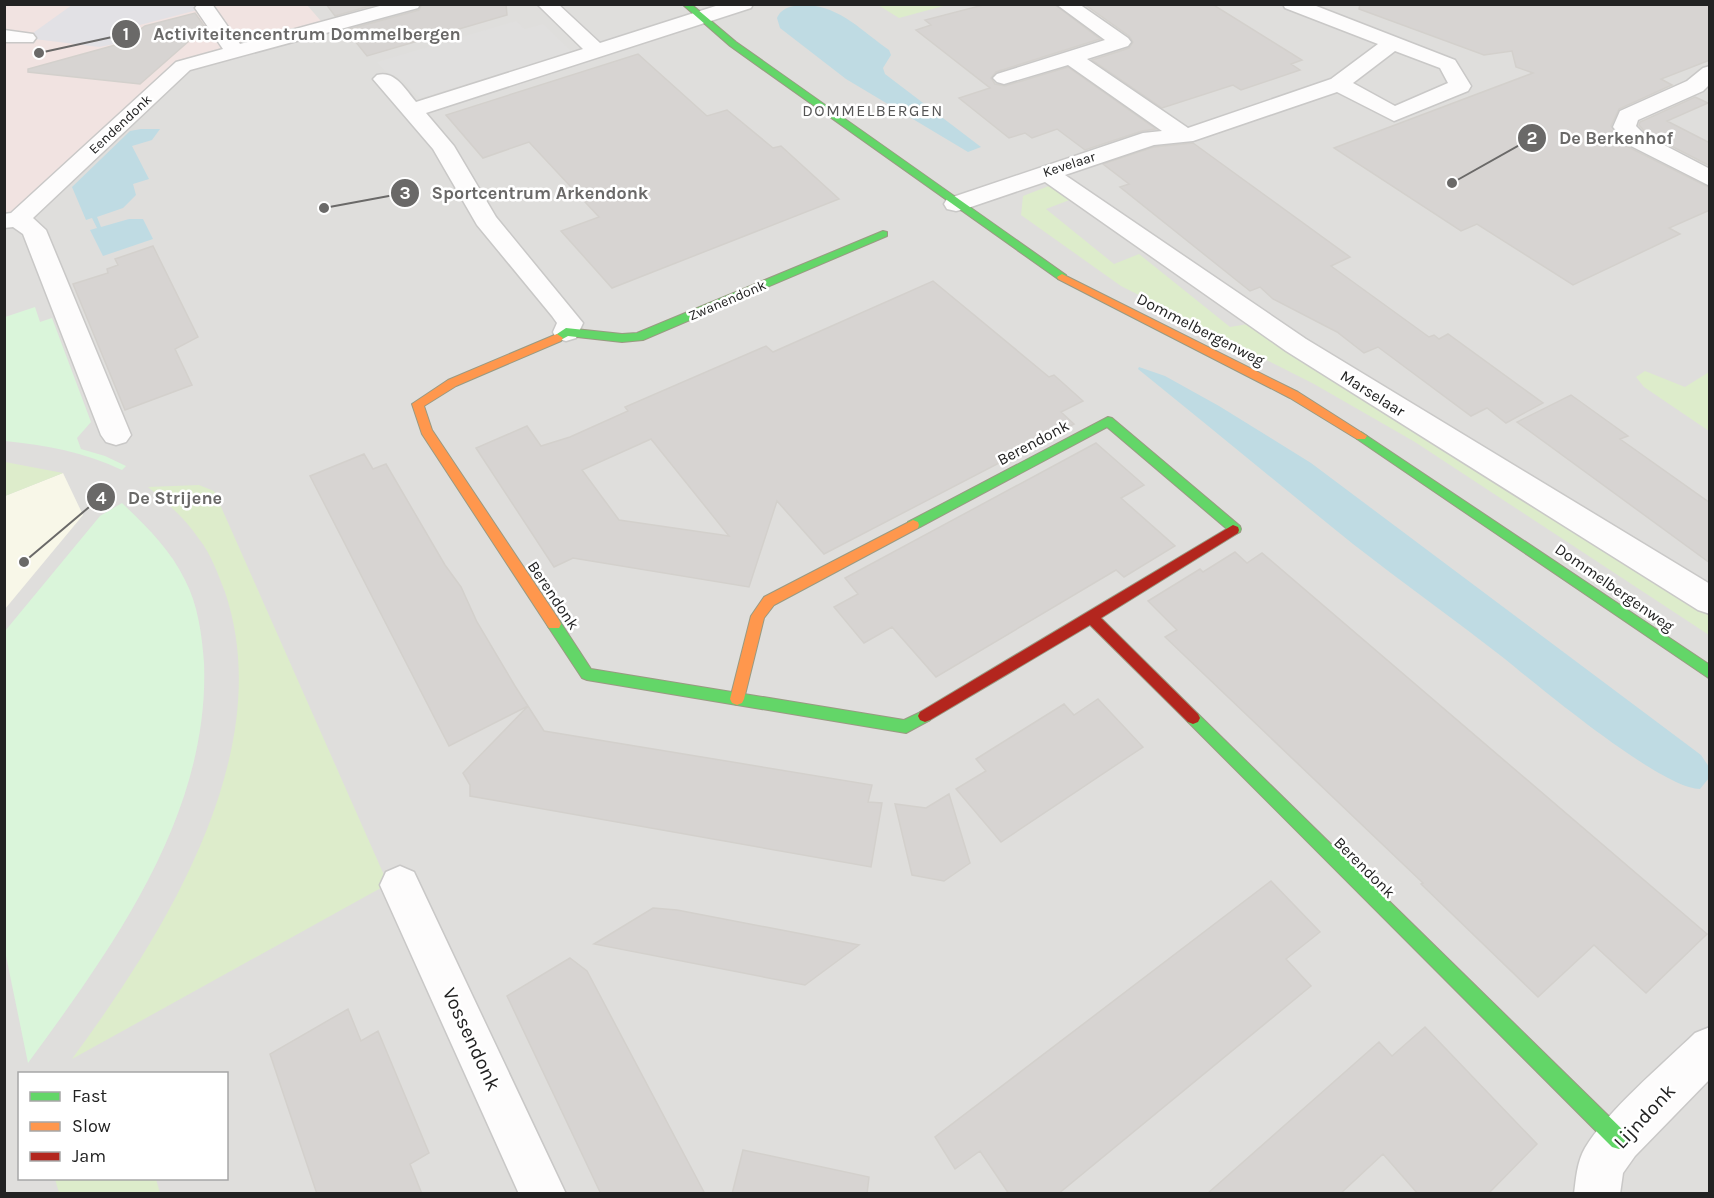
<svg xmlns="http://www.w3.org/2000/svg" width="1714" height="1198" font-family="Karla,sans-serif">
<style>
.residential{fill:#dfdedc;fill-rule:evenodd}
.commercial{fill:#f1e3e1}
.education{fill:#f8f7e8}
.grass{fill:#ddeccb}
.park{fill:#daf5da}
.parking{fill:#e0dfde}
.plaza{fill:#e2e1e5}
.water{fill:#bfdbe3}
.building{fill:#d7d4d2;stroke:#d3d0cc;stroke-width:1.5;fill-rule:evenodd}
.lines{fill:none;stroke-linecap:round;stroke-linejoin:round}
.street-casing{stroke:#c9c8c7;stroke-width:3}
.fast-casing{stroke:#999a82;stroke-width:2}
.slow-casing{stroke:#999a82;stroke-width:2}
.jam-casing{stroke:#999a82;stroke-width:2}
.street{fill:#fdfcfc;fill-rule:evenodd}
.fast{fill:#63d668;fill-rule:evenodd}
.slow{fill:#ff974d;fill-rule:evenodd}
.jam{fill:#b3261e;fill-rule:evenodd}
.labels{text-anchor:middle;stroke-width:5;stroke-linejoin:round;paint-order:stroke}
.far-street-label{font-size:14px;fill:#222;stroke:#fff}
.far-quarter-label{font-size:16px;letter-spacing:1.5px;fill:#555;stroke:#fff}
.street-label{font-size:16px;fill:#222;stroke:#fff}
.near-street-label{font-size:20px;fill:#222;stroke:#fff}
.leader{fill:none;stroke:#6a6968;stroke-width:2}
.callout-dot{fill:#6a6968;stroke:#fff;stroke-width:2}
.mark-label{font-size:18px;text-anchor:middle;font-weight:bold;fill:#fff}
.callout-label{font-size:18px;text-anchor:middle;font-weight:bold;fill:#6a6968;stroke:#fff;stroke-width:5;stroke-linejoin:round;paint-order:stroke}
</style>
<rect width="100%" height="100%" fill="#f0eeeb"/>
<!-- residential -->
<path class="residential" d="M5 5H1709V1193L5 1194ZM20 1074H226V1178H20Z"/>
<!-- commercial -->
<path class="commercial" d="M5 5H307L327 28 169 73 34 209 5 218Z"/>
<!-- education -->
<path class="education" d="M63 473 83 515 5 609V496Z"/>
<!-- grass -->
<path class="grass" d="M878 5H947L899 18Z
M1054 184 1072 199 1046 209 1114 264 1139 254 1230 327 1248 324 1709 611V635L1415 442 1314 384 1121 286 1021 215 1023 196Z
M1645 371 1685 387 1709 372V431L1644 387 1636 377Z
M5 462 63 473 5 496Z
M199 485 214 491 388 884 72 1059C164 934 279 752 225 592 218 574 211 554 199 539 185 518 167 503 148 487Z
M55 1179H156L160 1193H59Z"/>
<!-- park -->
<path class="park" d="M35 307 40 322 52 318 91 422 77 438 81 449 105 456 126 466 122 470C84 452 46 445 5 441V317Z
M122 503C146 526 170 549 185 580 198 605 202 635 204 663 210 814 113 947 28 1063L5 951V631L100 516Z"/>
<!-- parking -->
<path class="parking" d="M516 21 525 29 543 24 572 52 420 98 402 80 384 70 377 62Z"/>
<!-- plaza -->
<path class="plaza" d="M202 4 205 8 140 25 115 44 99 47 26 38 72 5Z"/>
<!-- water -->
<path class="water" d="M807 5C841 7 863 32 889 50L891 55 883 68 885 74 981 147 968 152 846 79 780 28 777 18C782 6 796 5 807 5Z
M141 129H160L152 140 132 146 149 179 133 184 136 195 123 208 97 217 101 227 129 219H143L153 239 103 256 90 230 97 228 92 218 86 220 72 187 130 131Z
M1139 367 1165 376 1219 406 1311 463 1701 755 1709 767V778L1700 789C1662 789 1539 687 1505 659 1455 620 1403 583 1353 544 1281 486 1210 427 1138 369Z"/>
<!-- building -->
<path class="building" d="M326 4H377L335 16Z
M422 4H506L507 15 367 56 346 30 419 10Z
M987 4H1054L1100 39 996 72 991 78 995 84 1005 86 1068 67 1156 129 1142 131 1085 150 1057 129 1032 138 1025 133 1009 138 959 98 990 88 916 30 931 25 925 20Z
M1084 4H1212L1302 60 1291 64 1300 70 1241 90 1233 85 1162 108 1092 60 1129 48 1133 42 1129 36Z
M1360 4H1710V60L1661 79 1672 85 1619 109 1611 126 1628 147 1710 188V210L1669 228 1680 234 1573 285 1477 224 1461 231 1334 148 1533 73 1516 67 1512 51 1484 55 1359 9Z
M195 13 205 27 140 84 28 72V69L119 44 145 26Z
M638 54 707 116 727 110 773 148 781 146 839 199 612 288 561 231 599 217 529 142 483 158 446 115Z
M1695 97 1708 103 1667 121 1710 143V166L1646 133 1639 125 1640 122Z
M1193 143 1350 257 1331 266 1429 337 1434 335 1439 339 1448 334 1543 403 1506 423 1487 408 1471 416 1378 347 1364 353 1337 332 1273 299 1260 287 1250 291 1120 187 1129 184 1103 164 1154 147Z
M153 246 198 337 175 349 192 385 125 410 73 284 108 273 107 269 118 265 115 259Z
M933 281 1049 377 1054 375 1083 401 1061 412 1074 424 824 554 777 501 749 587 573 558 554 567 476 448 527 426 541 446 570 437 628 411 625 407 766 346 773 352ZM651 439 729 536 619 520 582 470Z
M1571 395 1628 436 1620 439 1710 503V563L1517 422Z
M1096 443 1144 485 1121 498 1175 546 1124 577 1116 570 936 677 892 627 864 643 834 607 858 594 845 578Z
M364 454 373 469 386 464 445 565 461 587 477 622 515 686 544 731 872 785 868 802 882 803 871 867 470 796V785L463 773 528 706 449 746 310 476Z
M1235 552 1247 563 1262 553 1707 934 1646 993 1594 945 1538 997 1421 884 1423 883 1165 637 1177 630 1148 601 1200 569 1203 572Z
M1098 699 1143 747 1001 842 956 789 986 771 976 759 1064 704 1074 715Z
M949 794 970 863 944 881 912 875 895 804 926 808Z
M1271 881 1320 932 1286 959 1311 986 1058 1194H1009L980 1151 955 1169 935 1137Z
M653 908 677 910 859 945 805 985 594 944Z
M570 958 587 971 705 1194H601L507 996Z
M348 1009 361 1041 378 1031 429 1153 410 1164 422 1194H317L270 1054Z
M1425 1027 1537 1144 1488 1194H1418L1383 1154 1340 1194H1207L1379 1042 1392 1056Z
M743 1150 869 1177 867 1194H732Z"/>
<g class="lines">
<defs>
<path id="street" d="M198 4H212L240 44 387 4H420L418 8 190 70 33 218 46 230 131 435 126 442 116 445 106 442 101 435 23 234 13 227 4 228V214L11 213 176 62 223 49 195 8Z
M537 4H558L600 43 722 4H753L751 8 426 113 454 146 496 217 583 323 576 338 566 341 556 338 553 332 557 323 552 316 477 225 433 149 373 79 377 75C395 70 405 89 416 102L583 49Z
M1056 4H1079L1128 38 1131 42 1128 46 1087 59 1188 128 1331 79 1378 44 1285 8 1283 4H1311L1455 60 1471 86 1468 91 1394 121 1337 92 1193 141 1154 145 1065 175 1306 339 1710 584V614L1698 610 1286 351 1045 182 965 209 956 211 947 209 944 204 947 199 1143 133 1162 131 1068 65 1004 84 997 82 993 78 997 74 1105 40ZM1395 51 1440 68 1448 83 1395 106 1353 83Z
M4 30 33 34 36 38 33 42H4Z
M1710 66V84L1703 91 1638 120 1636 126 1645 135 1710 169V186L1629 145 1613 127 1620 111 1687 81 1703 68Z
M400 866 414 872 566 1194H519L380 885 386 872Z
M1710 1027V1079L1635 1156 1623 1173 1620 1194H1574C1576 1178 1577 1162 1585 1148 1607 1111 1662 1065 1695 1033Z"/>
<path id="fast" d="M682 4H691L736 42 1066 275V279H1058L730 46Z
M883 231 887 232V236L643 340 622 342 568 336 557 342 551 338 566 328 622 334 637 333Z
M1108 417 1112 418 1240 526 1241 529 1240 532 1233 535 1228 533 1227 529 1107 427 918 528H908L907 525 908 522Z
M1361 432 1710 665V679L1357 439 1355 436 1357 433Z
M554 618 559 620 591 669 904 720 925 710 930 712 932 716 930 720 906 733 587 680 582 678 549 628 547 624 549 620Z
M1193 712 1198 714 1626 1133 1628 1140 1626 1147 1619 1149 1612 1147 1188 722 1186 718 1188 714Z"/>
<path id="slow" d="M1062 274 1298 392 1367 436 1365 439H1357L1290 398 1058 279 1057 277Z
M557 334 563 338 561 341 456 386 424 406 432 430 559 620 561 624 559 628H549L422 434 412 404 448 380Z
M913 520 918 522 919 525 918 528 774 605 764 618 744 699 742 703 737 705 732 703 730 699 751 616 764 597Z"/>
<path id="jam" d="M1233 525 1238 527 1239 530 1238 533 1101 618 1198 714 1200 718 1198 722 1193 724 1188 722 1090 625 930 720 925 722 920 720 918 716 920 712Z"/>
</defs>
<!-- street casing -->
<use href="#street" class="street-casing"/>
<!-- fast casing -->
<use href="#fast" class="fast-casing"/>
<!-- slow casing -->
<use href="#slow" class="slow-casing"/>
<!-- jam casing -->
<use href="#jam" class="jam-casing"/>
<!-- street -->
<use href="#street" class="street"/>
<!-- fast -->
<use href="#fast" class="fast"/>
<!-- slow -->
<use href="#slow" class="slow"/>
<!-- jam -->
<use href="#jam" class="jam"/>
</g>
<g class="labels">
<!-- far-street labels -->
<g class="far-street-label">
<text transform="translate(120 124) rotate(-43)" y="5">Eendendonk</text>
<text transform="translate(1069 164) rotate(-18)" y="5">Kevelaar</text>
<text transform="translate(727 300) rotate(-23)" y="5">Zwanendonk</text>
</g>
<!-- far-quarter labels -->
<g class="far-quarter-label">
<text x="873" y="116">DOMMELBERGEN</text>
</g>
<!-- street labels -->
<g class="street-label">
<text transform="translate(1201 329) rotate(27)" y="6">Dommelbergenweg</text>
<text transform="translate(1373 393) rotate(32)" y="6">Marselaar</text>
<text transform="translate(1033 442) rotate(-28)" y="6">Berendonk</text>
<text transform="translate(1615 587) rotate(35)" y="6">Dommelbergenweg</text>
<text transform="translate(554 595) rotate(56)" y="6">Berendonk</text>
<text transform="translate(1365 867) rotate(45)" y="6">Berendonk</text>
</g>
<!-- near-street labels -->
<g class="near-street-label">
<text transform="translate(472 1039) rotate(65)" y="7">Vossendonk</text>
<text transform="translate(1644 1116) rotate(-47)" y="7">Lijndonk</text>
</g>
</g>
<!-- callouts -->
<path class="leader" d="M39 53L126 34M1452 183L1532 138M324 208L405 193M24 562L101 497"/>
<g class="callout-dot">
<circle cx="39" cy="53" r="6"/>
<circle cx="1452" cy="183" r="6"/>
<circle cx="324" cy="208" r="6"/>
<circle cx="24" cy="562" r="6"/>
<circle cx="126" cy="34" r="15"/>
<circle cx="1532" cy="138" r="15"/>
<circle cx="405" cy="193" r="15"/>
<circle cx="101" cy="497" r="15"/>
</g>
<g class="mark-label">
<text x="126" y="40">1</text>
<text x="1532" y="144">2</text>
<text x="405" y="199">3</text>
<text x="101" y="504">4</text>
</g>
<g class="callout-label">
<text x="307" y="40">Activiteitencentrum Dommelbergen</text>
<text x="1616" y="144">De Berkenhof</text>
<text x="540" y="199">Sportcentrum Arkendonk</text>
<text x="175" y="504">De Strijene</text>
</g>
<!-- border -->
<rect width="1714" height="1198" fill="none" stroke="#222222" stroke-width="12"/>
<!-- legend -->
<rect x="18" y="1072" width="210" height="108" fill="#ffffff" stroke="#a7a7a7" stroke-width="1.5"/>
<rect x="30" y="1092" width="30" height="9" fill="#63d668" stroke="#a7a7a7" stroke-width="1.5"/>
<text x="72" y="1102" font-size="18" fill="#222222">Fast</text>
<rect x="30" y="1122" width="30" height="9" fill="#ff974d" stroke="#a7a7a7" stroke-width="1.5"/>
<text x="72" y="1132" font-size="18" fill="#222222">Slow</text>
<rect x="30" y="1152" width="30" height="9" fill="#b3261e" stroke="#a7a7a7" stroke-width="1.5"/>
<text x="72" y="1162" font-size="18" fill="#222222">Jam</text>
</svg>
